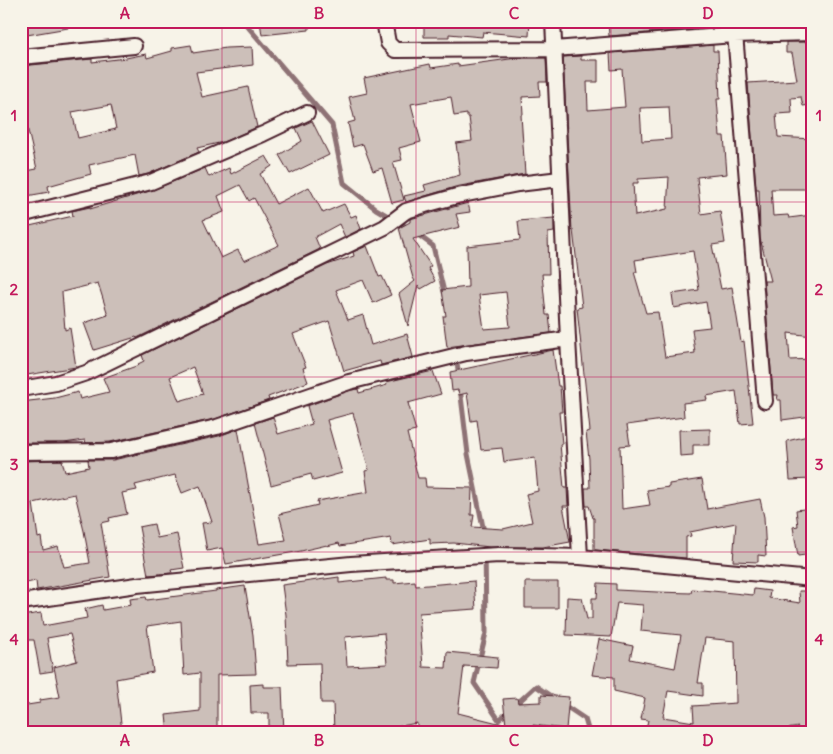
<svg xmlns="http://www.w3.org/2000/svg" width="833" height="754" font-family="Delius,sans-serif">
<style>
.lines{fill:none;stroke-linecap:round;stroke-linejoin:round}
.stream{stroke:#8e7275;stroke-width:5}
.building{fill:#ccbfb9;stroke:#4a1f2b;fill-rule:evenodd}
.minor-casing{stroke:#4a1f2b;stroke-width:18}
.minor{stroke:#f7f3e8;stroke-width:14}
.grid{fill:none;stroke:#c2185b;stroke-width:1;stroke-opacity:0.55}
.neatline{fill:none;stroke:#c2185b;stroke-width:2}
.grid-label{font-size:16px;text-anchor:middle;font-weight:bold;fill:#c2185b}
</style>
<rect width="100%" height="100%" fill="#f7f3e8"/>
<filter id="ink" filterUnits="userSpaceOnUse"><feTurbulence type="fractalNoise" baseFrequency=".02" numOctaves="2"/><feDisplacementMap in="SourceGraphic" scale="10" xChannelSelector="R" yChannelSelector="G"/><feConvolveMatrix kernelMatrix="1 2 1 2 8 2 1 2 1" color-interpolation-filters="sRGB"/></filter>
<g filter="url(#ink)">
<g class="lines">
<!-- stream -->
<path class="stream" d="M243 21 332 125 344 183 376 209 410 229
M417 234 433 246 445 296
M454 341 459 377
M460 388 468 454 484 532
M485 541 486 633 474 683 499 720 536 686 555 699
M564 705 585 719 589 733"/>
</g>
<!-- building -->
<path class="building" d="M21 21H67L68 28 21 36Z
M260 21H309V30L262 35Z
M424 21H530L529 36 483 32 482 37 449 34V37H424Z
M608 21H712V28L609 36Z
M786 42H812V53H808L812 69V76L809 77 810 105 803 106 801 97 791 98 792 113 776 114 778 137 812 139V189H771L773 216 788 215 789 218 812 215V336L788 333 790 360 812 359V416L782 420 781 400H777L778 395H773L764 281H771L760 238 759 189H756L748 83 797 80 792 53H786Z
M191 45 193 53 226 48 252 47 253 65 196 72 202 97 248 87 257 127 223 142 197 148 199 152 148 174 139 176 135 155 89 165 91 174 48 186 49 192 21 197V172L37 169 26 122H21V66L92 59V62L126 58 146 54 147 58 172 51V48ZM111 105 116 129 78 138 72 112Z
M713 45V51H718L720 99H717L720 136H724L727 174 697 177 701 214 720 211 725 243 712 245 721 289 732 287 741 342 744 341 753 423 740 424 736 391 706 396 707 400 683 403 684 417 627 425 630 445 620 446 622 509 650 505 647 490 669 487V484L702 479 707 509 760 499 764 517 766 556 758 555V562L733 561 736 523 690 532 691 536 686 537V558L594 550V518H593L589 506H586L585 488H590L589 459 586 432 590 431 577 308 582 307 573 230 572 231 563 57 581 56V60H598V82H587L588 110 625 107 622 69 611 70 610 53ZM669 107 671 139 642 141 640 108ZM669 177 667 209 635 216 633 183H638V179ZM693 251 699 290 672 294 674 308 706 302 710 327 692 329 695 353 665 357 658 312 646 313 634 272H637L635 260Z
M546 58 547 82H539L540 96 522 97 523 114 521 115 525 174 455 187 406 202 404 196 426 191 424 185 460 175 456 143 472 141 469 117H467V114L454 116 451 97 411 104 421 142 399 148 402 160 393 162 404 200 392 203 382 168 373 171 363 144 353 147 348 123 355 121 349 97 367 93 364 78 430 64 431 68 458 64V66L517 58Z
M312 121 329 155 290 174 279 155 302 141 296 128Z
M266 156 272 166 260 174 276 204 309 187 323 213 344 204 351 217 356 215 361 229 345 237 339 224 315 237 320 249 137 338 136 337 94 350 84 323 108 315 98 283 62 292 65 330 70 328 76 367 27 375 21 344V313H24L21 298V228L73 216 72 211 90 207V209L153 190 205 168 209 177 229 168 231 174ZM240 185 249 201 254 198 279 245 244 261 238 250 221 258 203 220 224 212 218 196Z
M468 203 470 212 456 214 460 227 413 239 431 266 428 268 435 281 421 289 418 285 408 326 399 294 415 281 413 278 399 228 410 222V219Z
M554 218V232L548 233 549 274H542L546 315H549L551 333 447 347 443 316H446L442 290 468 287 467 246 520 240 518 221ZM506 292 510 327 484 329 479 295Z
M367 246 379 277 382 276 391 295 373 303 363 280 336 290 348 320 363 315 371 345 407 334 413 357 381 365 380 361 344 371 329 321 293 334 306 367 303 368 308 382 268 397 269 400 215 419 110 442 86 443 85 440 64 443H21V402L55 398 78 392 80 399 109 392 103 378 139 365 138 364 144 361 142 355 327 265 354 256 353 252ZM193 367 203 394 179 401 170 377Z
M553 350 558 386H560L562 412H559L562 444H560L564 488H567L568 506H563L570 542 543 547H490L454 543 430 544V539L392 545 391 538 340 546 339 543 327 546V545L301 551 226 564 222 548 207 551 202 523 212 522 200 486 182 493 175 475 135 485 137 490 122 493 127 514 109 518 110 521 101 523 110 577 37 590 36 581 21 584V461L62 460 65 472 89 467 88 460H113L219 436 238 429 259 544 286 540 279 514 318 505 317 501 368 492 365 471 369 470 353 413 327 420 342 473 313 481 311 474 271 485 255 423 273 417 278 434 312 424 307 406 351 390 358 389 359 393 387 385 386 382 433 371 441 394 408 403 416 431 407 433 418 478H425L426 487 472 488 471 515H474L472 527 503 529 532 522 526 494 538 491 535 458 504 462 502 448 481 450 477 420 471 421 467 393 459 395 458 390 452 391 450 372ZM75 494 84 531 90 563 64 567 58 546 43 550 41 537 38 538 33 503Z
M710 429V445H693V455L680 456 679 430Z
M812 435 811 479 790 480 787 441Z
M812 508V554L798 556 793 527 798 526 796 510Z
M154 524 157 538 177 534 184 568 171 570 172 573 148 575 139 527Z
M339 577V583L386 578V580H394V583L415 581 416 586 474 581 476 609 419 613 423 667 446 668 447 652 498 657 497 668 464 666 458 713 506 725 503 699 517 698 518 703 541 702V695L569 697 566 729 533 725 534 733H469L455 729 454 733H417V723L390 728 391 733H334L333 703H321L320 663 288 664 286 615 282 585ZM384 633 387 664 347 666 345 637Z
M525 582H558V608H525Z
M598 583 616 584V590L657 592 691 593 692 589 753 595 754 589 770 591 769 598 800 603 799 591H812V700H808L812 731 798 733V727L764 733H756L755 730H726V732L716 733H645L648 720 641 719 645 698 614 691V677L592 675 599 639 633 646 630 659 675 668 681 635 641 631 643 605 617 603 611 637 566 635 567 597 582 598 587 619H592V598H597ZM705 638 735 641 736 703 693 706 694 722 663 717 668 691 703 696V683H698Z
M245 586 253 635 256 674 217 675V733H168L166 715 200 711V673L184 675 181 621 147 626 153 672 116 679 122 732 25 733 21 706 40 703V700L60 697 54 667 77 661 70 634 47 638 53 671 40 673 34 640H21V616L41 613 43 626 87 618 85 609 102 605 103 610 131 605 130 599 146 597 147 600 216 591V590Z
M263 684V687H282L284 733H269V713H251L250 685Z"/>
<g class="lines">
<defs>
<path id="minor" d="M384 21 388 43 395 50 554 49 734 35 812 33
M553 21 568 339 580 557
M734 21 765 401
M21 57 134 46
M21 215 151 182 263 134 307 113
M21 389 56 383 86 373 385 227 406 211 425 205 457 196 518 184 560 179
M21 452 111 451 217 427 349 382 466 353 568 339
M21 602 137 585 351 564 499 555 580 557 812 579"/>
</defs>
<!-- minor casing -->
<use href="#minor" class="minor-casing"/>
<!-- minor -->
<use href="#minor" class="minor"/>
</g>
</g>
<!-- grid -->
<path class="grid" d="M222 21V733M416 21V733M611 21V733M21 202H812M21 377H812M21 552H812"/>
<!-- margin -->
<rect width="833" height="754" fill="none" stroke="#f7f3e8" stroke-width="55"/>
<rect x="28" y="28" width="778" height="698" class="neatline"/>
<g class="grid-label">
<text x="125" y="19">A</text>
<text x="319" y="19">B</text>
<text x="514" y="19">C</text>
<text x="708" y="19">D</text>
<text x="14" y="121">1</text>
<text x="819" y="121">1</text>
<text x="14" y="295">2</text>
<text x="819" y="295">2</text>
<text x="14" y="470">3</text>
<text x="819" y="470">3</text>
<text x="14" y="645">4</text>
<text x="819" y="645">4</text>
<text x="125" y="746">A</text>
<text x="319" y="746">B</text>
<text x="514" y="746">C</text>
<text x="708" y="746">D</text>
</g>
</svg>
